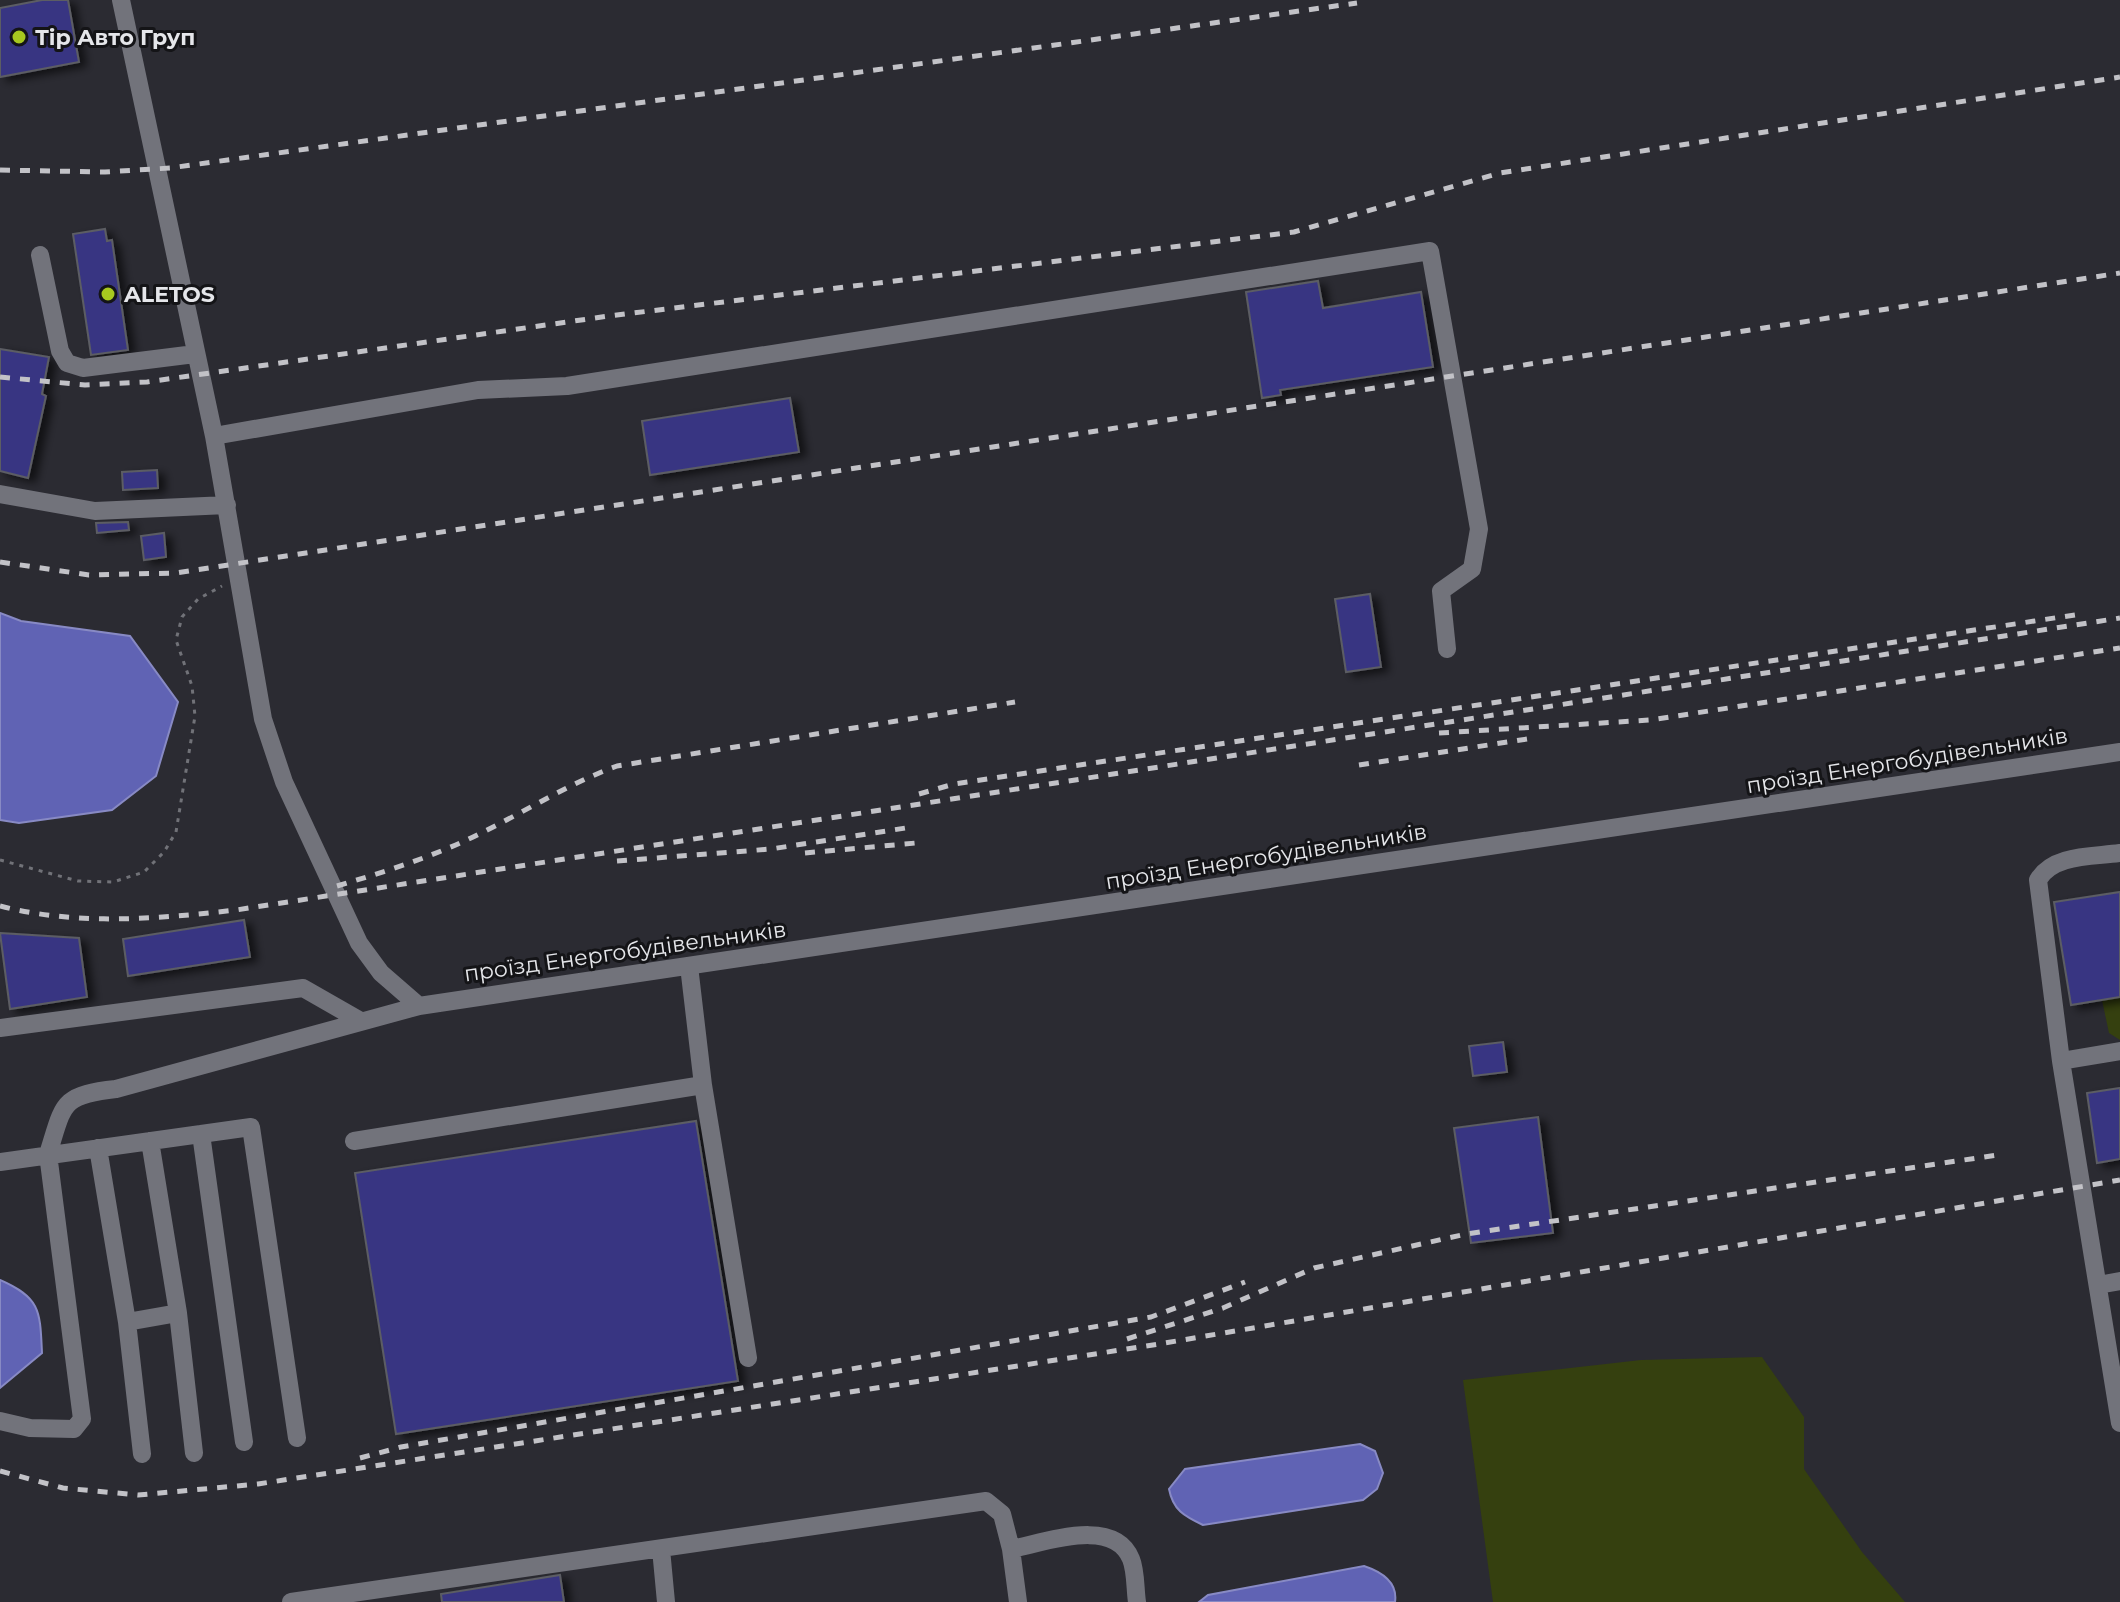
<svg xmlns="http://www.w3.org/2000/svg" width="2120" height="1602" font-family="Montserrat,sans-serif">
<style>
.green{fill:#35400f}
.water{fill:#6063b4;stroke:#888ac4;stroke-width:2}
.building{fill:#383682;stroke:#5c5d64;stroke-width:2;filter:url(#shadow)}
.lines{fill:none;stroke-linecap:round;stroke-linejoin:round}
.path{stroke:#717278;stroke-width:3;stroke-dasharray:4 6;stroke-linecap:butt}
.minor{stroke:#72737b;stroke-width:18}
.rail{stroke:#c2c2c7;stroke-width:5;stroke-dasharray:10 10;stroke-linecap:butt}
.poi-dot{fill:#a7c81f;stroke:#141417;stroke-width:3}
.labels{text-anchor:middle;stroke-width:6;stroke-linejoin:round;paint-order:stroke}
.poi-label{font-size:22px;font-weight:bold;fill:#e5e6ea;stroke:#141417;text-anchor:start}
.street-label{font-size:22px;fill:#e5e6ea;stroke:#141417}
</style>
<defs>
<filter id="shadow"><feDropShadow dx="7" dy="4" stdDeviation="4" flood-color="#0009"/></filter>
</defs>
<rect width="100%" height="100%" fill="#2b2b32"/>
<!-- green -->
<path class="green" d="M2120 997V1040L2109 1033 2102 1000Z
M1762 1357 1804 1417V1469L1862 1552 1905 1602H1493L1463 1380 1641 1360Z"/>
<!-- water -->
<path class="water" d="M0 613 21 621 130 636 178 702 156 776 112 810 19 823 0 820Z
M0 1280C41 1298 40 1311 42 1353L0 1388Z
M1360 1444 1375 1451 1383 1473 1377 1489 1363 1500 1203 1525C1184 1516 1173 1510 1169 1489L1185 1469Z
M1364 1566C1382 1572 1398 1582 1395 1602H1199L1208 1595Z"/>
<!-- building -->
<path class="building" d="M42 0H68L79 62 0 77V8Z
M105 229 107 241 112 240 128 350 91 355 73 234Z
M1318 281 1323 308 1421 292 1433 367 1280 390 1281 395 1262 398 1246 292Z
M0 349 49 357 42 394 46 396 28 478 0 471Z
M790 398 799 452 650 475 642 421Z
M157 470 158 488 123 490 122 472Z
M128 522 129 530 97 533 96 523Z
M164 533 166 557 144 560 141 536Z
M1370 594 1381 667 1346 672 1335 599Z
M2120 892V997L2071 1005 2054 902Z
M244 920 250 957 128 976 123 939Z
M0 933 79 938 87 997 10 1009Z
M1503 1042 1507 1072 1473 1076 1469 1046Z
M2120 1088V1159L2097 1163 2087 1093Z
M1538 1117 1553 1233 1471 1243 1454 1128Z
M696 1121 738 1381 396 1434 355 1173Z
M560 1575 564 1602H442L441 1594Z"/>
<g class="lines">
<!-- path -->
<path class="path" d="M0 860 78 881 113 882 144 872 164 852 176 832 195 716 192 686 176 640 182 617 198 599 222 586"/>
<!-- minor -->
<path class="minor" d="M121 0 214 436 263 719 284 782 359 943 381 973 419 1006
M40 255 60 351 67 363 83 368 195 354
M214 436 478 390 567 386 1430 251 1479 529 1472 569 1441 591 1447 649
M0 494 95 511 227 505
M689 966 703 1085 748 1358
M0 1028 303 988 359 1020
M2120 1051 2061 1061 2120 1423
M2061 1061 2038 880C2053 854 2093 857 2120 853
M201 1134 244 1442
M150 1141 178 1313 194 1453
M354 1141 703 1085
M98 1148 127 1322 142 1454
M0 1162 251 1127 297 1438
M2098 1285 2120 1281
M127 1322 178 1313
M0 1421 30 1428 74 1429 82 1419 48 1154C64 1104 60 1095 116 1089L419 1006 2120 752
M661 1549 666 1602
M1011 1549C1044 1543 1114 1516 1131 1559 1136 1571 1135 1589 1137 1602
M291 1602 986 1501 1002 1514 1011 1549 1018 1602"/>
<!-- rail -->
<path class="rail" d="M0 170 105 172 170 168 1357 3
M0 377 85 385 147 382 609 316 1294 232 1500 173 2120 77
M0 562 89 575 176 573 2120 273
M1439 733 1650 720 2120 648
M1359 765 1527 739
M919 794 954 784 2081 614
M805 853 916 843
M617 861 771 849 912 827
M337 886C387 871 436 856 483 832 528 810 570 783 617 766L1015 702
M0 906C79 926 156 919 236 910L2120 618
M1127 1339 1223 1308 1314 1268 1466 1234 2004 1154
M360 1458 401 1447 1151 1317 1245 1282
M0 1471 63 1488 138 1495 258 1484 1159 1344 2120 1180"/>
</g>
<!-- markers -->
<g class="poi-dot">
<circle cx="19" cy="37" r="8"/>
<circle cx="108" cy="294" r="8"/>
</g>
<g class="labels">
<!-- poi labels -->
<g class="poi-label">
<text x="35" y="45">Тір Авто Груп</text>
<text x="124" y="302">ALETOS</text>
</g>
<!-- street labels -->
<g class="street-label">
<text transform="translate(1907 760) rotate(-9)" y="8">проїзд Енергобудівельників</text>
<text transform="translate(1266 856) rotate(-9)" y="8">проїзд Енергобудівельників</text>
<text transform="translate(625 951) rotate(-8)" y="8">проїзд Енергобудівельників</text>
</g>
</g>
</svg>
